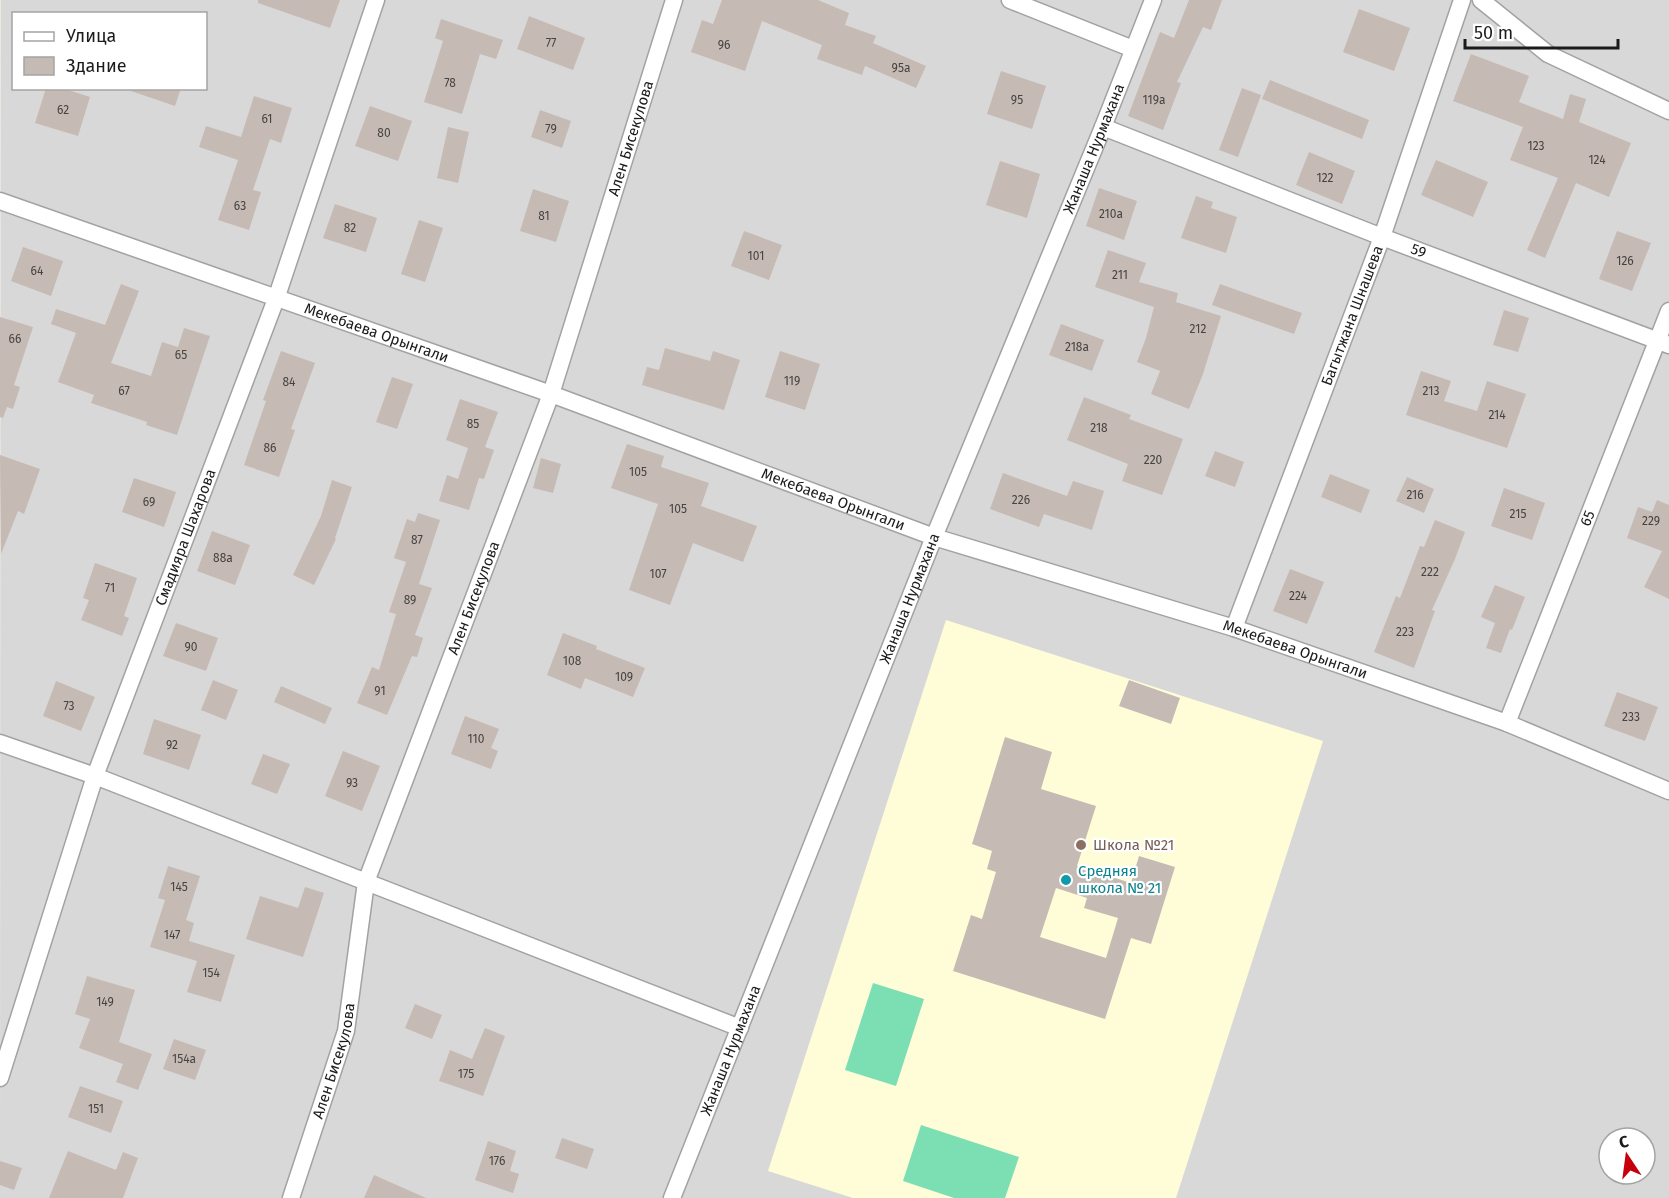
<svg xmlns="http://www.w3.org/2000/svg" width="1669" height="1198" font-family="'Fira Sans',sans-serif">
<style>
.residential{fill:#d9d8d8;fill-rule:evenodd}
.education{fill:#fffdd7}
.pitch{fill:#7bdfb3}
.building{fill:#c5bab4;fill-rule:evenodd}
.lines{fill:none;stroke-linecap:round;stroke-linejoin:round}
.street-casing{stroke:#a2a2a2;stroke-width:19}
.street{stroke:#fff;stroke-width:16}
.education-dot{fill:#8d6e63;stroke:#fff;stroke-width:2}
.culture-dot{fill:#0f9aa8;stroke:#fff;stroke-width:2}
.labels{text-anchor:middle;stroke-width:4.5;stroke-linejoin:round;paint-order:stroke}
.number-label{font-size:12px;fill:#464341}
.street-label{font-size:15px;fill:#1b1b1b;stroke:#fff}
.education-label{font-size:15px;fill:#785e54;stroke:#fff;text-anchor:start}
.culture-label{font-size:15px;fill:#0d838f;stroke:#fff;text-anchor:start}
</style>
<rect width="100%" height="100%" fill="#ede8e0"/>
<!-- residential -->
<path class="residential" d="M1 0H1669V1198H0ZM14 14H206V88H14ZM1609 1138H1645V1174H1609Z"/>
<!-- education -->
<path class="education" d="M946 620 1323 741 1176 1198H853L768 1171Z"/>
<!-- pitch -->
<path class="pitch" d="M873 983 924 999 896 1086 845 1070Z
M921 1125 1019 1157 1005 1198H954L903 1181Z"/>
<!-- building -->
<path class="building" d="M258 0H340L330 28 258 3Z
M722 0H818L849 13 845 25 876 36 873 43 926 66 916 88 865 66 862 75 817 59 822 45 762 21 745 71 691 52 702 20 713 24Z
M1189 0H1222L1211 30 1203 27 1177 82 1181 83 1163 130 1128 116 1160 32 1174 38Z
M1359 9 1410 28 1394 71 1343 52Z
M529 16 585 38 573 70 517 49Z
M441 19 503 40 496 59 480 54 462 114 424 102 443 41 435 38Z
M1471 54 1529 76 1519 102 1563 119 1570 94 1586 99 1579 122 1631 143 1609 197 1576 183 1545 258 1527 250 1558 178 1510 160 1523 127 1453 101Z
M1001 71 1046 86 1032 129 987 114Z
M1270 80 1369 120 1362 139 1262 99Z
M46 88H62L90 97 78 136 35 123Z
M131 88H181L175 106 131 91Z
M1242 88 1261 95 1238 157 1219 150Z
M254 96 292 108 281 143 270 139 253 190 261 192 249 230 218 220 238 160 199 147 206 126 241 137Z
M370 106 412 121 398 161 355 146Z
M540 110 571 121 562 148 531 137Z
M448 127 469 132 458 183 437 178Z
M1309 152 1355 171 1342 204 1296 185Z
M1436 160 1488 182 1473 217 1421 195Z
M1000 161 1040 174 1027 218 986 205Z
M1099 188 1137 201 1124 240 1086 226Z
M533 189 569 201 556 242 520 231Z
M1196 196 1213 202 1211 208 1237 217 1226 253 1181 238Z
M335 204 377 218 366 252 323 238Z
M419 220 443 228 425 282 401 274Z
M744 231 782 245 769 280 731 266Z
M1617 231 1651 243 1632 291 1599 279Z
M23 247 63 261 51 296 11 281Z
M1108 250 1146 263 1139 282 1178 293 1176 302 1221 316 1203 374 1189 409 1151 394 1160 371 1137 362 1146 338 1154 307 1095 287Z
M121 284 139 291 111 363 151 376 162 342 178 347 184 328 210 336 177 435 146 425 147 422 91 403 94 395 58 382 76 333 51 324 56 309 105 325Z
M1220 284 1302 313 1294 334 1212 305Z
M1504 310 1529 318 1518 352 1493 345Z
M0 317 33 327 14 385 20 387 13 409 7 407 3 418 0 417Z
M1061 324 1104 340 1092 371 1049 355Z
M665 348 710 361 713 351 740 360 724 410 642 385 647 367 659 370Z
M281 351 315 363 291 429 295 430 279 477 244 465 266 401 263 400Z
M780 351 820 364 805 410 765 397Z
M1421 371 1451 381 1444 401 1477 411 1487 381 1526 394 1507 448 1406 415Z
M392 377 413 384 397 429 376 422Z
M1084 397 1131 415 1129 419 1183 439 1162 495 1122 481 1128 464 1067 440Z
M460 399 498 412 485 447 494 450 484 479 479 478 469 510 439 501 447 475 458 479 468 448 446 440Z
M627 444 664 456 661 467 709 483 701 506 757 526 743 562 693 543 670 605 629 590 658 504 611 488Z
M1215 451 1244 462 1235 487 1205 476Z
M0 455 40 469 24 514 18 511 1 554Z
M541 458 561 464 553 493 533 488Z
M1003 473 1067 496 1073 481 1104 491 1092 530 1044 514 1039 527 990 509Z
M1330 474 1370 490 1361 513 1321 497Z
M1407 477 1434 489 1424 513 1396 501Z
M134 478 176 492 164 527 122 512Z
M332 480 352 487 335 538 336 539 314 585 293 575 321 516Z
M1504 488 1545 503 1532 540 1491 526Z
M1657 500 1669 505V599L1644 587 1662 551 1627 538 1638 507 1652 512Z
M418 513 440 520 419 584 432 588 415 635 423 638 417 657 412 656 387 715 357 703 372 667 379 670 396 614 389 612 406 562 394 558 407 519 415 522Z
M1435 520 1465 532 1455 559 1432 610 1435 611 1414 668 1374 652 1396 596 1400 598 1420 546 1424 547Z
M212 531 250 545 235 585 197 571Z
M95 563 137 578 124 616 129 618 122 636 81 620 89 600 83 598Z
M1290 569 1324 582 1307 624 1273 611Z
M1495 585 1525 597 1512 630 1510 629 1501 653 1486 648 1495 623 1481 617Z
M176 623 218 638 206 671 163 656Z
M563 633 597 646 596 649 645 668 633 697 585 678 581 689 547 675Z
M213 680 238 690 226 720 201 710Z
M1129 680 1180 698 1171 724 1119 706Z
M56 681 95 697 81 731 43 716Z
M281 686 332 708 325 724 274 702Z
M1617 692 1658 707 1645 741 1604 726Z
M465 716 499 729 491 748 498 751 491 769 451 754Z
M154 719 201 735 189 770 143 754Z
M1005 737 1052 752 1041 789 1096 806 1077 866 1131 883 1139 856 1175 867 1151 944 1131 938 1105 1019 953 971 971 915 982 919 996 872 987 869 992 851 972 844ZM1056 888 1087 898 1084 908 1118 918 1106 958 1040 937Z
M343 751 380 766 362 811 325 796Z
M263 754 290 764 277 794 251 784Z
M168 866 200 876 186 920 194 923 189 941 235 955 221 1002 187 992 197 961 150 947 165 900 158 898Z
M305 887 324 893 303 957 246 939 260 896 298 908Z
M87 976 135 990 119 1042 152 1054 138 1090 116 1082 123 1064 79 1048 90 1019 75 1014Z
M415 1004 442 1015 432 1039 405 1028Z
M485 1028 505 1036 483 1096 439 1081 450 1050 472 1059Z
M174 1039 206 1050 195 1080 163 1069Z
M80 1086 123 1101 111 1133 68 1117Z
M562 1138 594 1149 587 1169 555 1158Z
M488 1141 516 1151 510 1171 519 1174 513 1193 475 1180Z
M68 1151 116 1170 123 1152 138 1158 123 1198H49Z
M0 1161 22 1168 14 1190 0 1185Z
M374 1175 426 1198H364Z"/>
<g class="lines">
<defs>
<g id="street">
<path d="M1010 0 1133 49"/>
<path d="M1481 0 1548 54 1669 111"/>
<path id="s1" d="M1103 127 1382 237 1669 345"/>
<path id="s2" d="M0 201 551 394 934 537 1234 628 1507 723 1669 791"/>
<path id="s3" d="M1234 628 1382 237 1462 0"/>
<path id="s4" d="M1507 723 1669 311"/>
<path d="M0 743 95 776 740 1028"/>
<path id="s5" d="M0 1078 95 776 276 299 376 0"/>
<path id="s6" d="M291 1198 346 1031 366 882 551 394 674 0"/>
<path id="s7" d="M672 1198 934 537 1103 127 1153 0"/>
</g>
</defs>
<!-- street casing -->
<use href="#street" class="street-casing"/>
<!-- street -->
<use href="#street" class="street"/>
</g>
<!-- markers -->
<circle class="education-dot" cx="1081" cy="845" r="6"/>
<circle class="culture-dot" cx="1066" cy="880" r="6"/>
<g class="labels">
<!-- number labels -->
<g class="number-label">
<text x="551" y="47">77</text>
<text x="724" y="49">96</text>
<text x="901" y="72">95а</text>
<text x="450" y="87">78</text>
<text x="1017" y="104">95</text>
<text x="1154" y="104">119а</text>
<text x="63" y="114">62</text>
<text x="267" y="123">61</text>
<text x="551" y="133">79</text>
<text x="384" y="137">80</text>
<text x="1536" y="150">123</text>
<text x="1597" y="164">124</text>
<text x="1325" y="182">122</text>
<text x="240" y="210">63</text>
<text x="1111" y="218">210а</text>
<text x="544" y="220">81</text>
<text x="350" y="232">82</text>
<text x="756" y="260">101</text>
<text x="1625" y="265">126</text>
<text x="37" y="275">64</text>
<text x="1120" y="279">211</text>
<text x="1198" y="333">212</text>
<text x="15" y="343">66</text>
<text x="1077" y="351">218а</text>
<text x="181" y="359">65</text>
<text x="792" y="385">119</text>
<text x="289" y="386">84</text>
<text x="124" y="395">67</text>
<text x="1431" y="395">213</text>
<text x="1497" y="419">214</text>
<text x="473" y="428">85</text>
<text x="1099" y="432">218</text>
<text x="270" y="452">86</text>
<text x="1153" y="464">220</text>
<text x="638" y="476">105</text>
<text x="1415" y="499">216</text>
<text x="1021" y="504">226</text>
<text x="149" y="506">69</text>
<text x="678" y="513">105</text>
<text x="1518" y="518">215</text>
<text x="1651" y="525">229</text>
<text x="417" y="544">87</text>
<text x="223" y="562">88а</text>
<text x="1430" y="576">222</text>
<text x="658" y="578">107</text>
<text x="110" y="592">71</text>
<text x="1298" y="600">224</text>
<text x="410" y="604">89</text>
<text x="1405" y="636">223</text>
<text x="191" y="651">90</text>
<text x="572" y="665">108</text>
<text x="624" y="681">109</text>
<text x="380" y="695">91</text>
<text x="69" y="710">73</text>
<text x="1631" y="721">233</text>
<text x="476" y="743">110</text>
<text x="172" y="749">92</text>
<text x="352" y="787">93</text>
<text x="179" y="891">145</text>
<text x="172" y="939">147</text>
<text x="211" y="977">154</text>
<text x="105" y="1006">149</text>
<text x="184" y="1063">154а</text>
<text x="466" y="1078">175</text>
<text x="96" y="1113">151</text>
<text x="497" y="1165">176</text>
</g>
<!-- street labels -->
<g class="street-label">
<text dy="5" stroke="none"><textPath href="#s6" startOffset="1116">Ален Бисекулова</textPath></text>
<text dy="5" stroke="none"><textPath href="#s7" startOffset="1131">Жанаша Нурмахана</textPath></text>
<text dy="5" stroke="none"><textPath href="#s1" startOffset="339">59</textPath></text>
<text dy="5" stroke="none"><textPath href="#s3" startOffset="334">Багытжана Шнашева</textPath></text>
<text dy="5" stroke="none"><textPath href="#s2" startOffset="399">Мекебаева Орынгали</textPath></text>
<text dy="5" stroke="none"><textPath href="#s2" startOffset="885">Мекебаева Орынгали</textPath></text>
<text dy="5" stroke="none"><textPath href="#s4" startOffset="220">65</textPath></text>
<text dy="5" stroke="none"><textPath href="#s5" startOffset="572">Смадияра Шахарова</textPath></text>
<text dy="5" stroke="none"><textPath href="#s6" startOffset="630">Ален Бисекулова</textPath></text>
<text dy="5" stroke="none"><textPath href="#s7" startOffset="645">Жанаша Нурмахана</textPath></text>
<text dy="5" stroke="none"><textPath href="#s2" startOffset="1371">Мекебаева Орынгали</textPath></text>
<text dy="5" stroke="none"><textPath href="#s7" startOffset="159">Жанаша Нурмахана</textPath></text>
<text dy="5" stroke="none"><textPath href="#s6" startOffset="144">Ален Бисекулова</textPath></text>
</g>
<!-- education labels -->
<g class="education-label">
<text x="1093" y="850">Школа №21</text>
</g>
<!-- culture labels -->
<g class="culture-label">
<text x="1078" y="876">Средняя<tspan x="1078" dy="17">школа № 21</tspan></text>
</g>
</g>
<!-- legend -->
<rect x="12" y="12" width="195" height="78" fill="#ffffff" stroke="#a4a4a4" stroke-width="1.5"/>
<rect x="24" y="32" width="30" height="9" fill="#ffffff" stroke="#a4a4a4" stroke-width="1.5"/>
<text x="66" y="42" font-size="18" fill="#1b1b1b">Улица</text>
<rect x="24" y="57" width="30" height="18" fill="#c5bab4" stroke="#a4a4a4" stroke-width="1.5"/>
<text x="66" y="72" font-size="18" fill="#1b1b1b">Здание</text>
<!-- north arrow -->
<g transform="translate(1627 1156) rotate(347)"><circle r="28" fill="#ffffff" stroke="#a4a4a4" stroke-width="1.5"/>
<path d="M0-4.5L10 22L0 15L-10 22Z" fill="#c6000b"/>
<text y="-9" font-size="16" font-weight="bold" text-anchor="middle" fill="#1b1b1b">С</text>
</g>
<!-- scale -->
<path d="M1465 39v9h153v-9" fill="none" stroke="#1b1b1b" stroke-width="3"/>
<text x="1474" y="39" font-size="18" fill="#1b1b1b" stroke="#ffffff" stroke-width="4.5" paint-order="stroke">50 m</text>
</svg>
